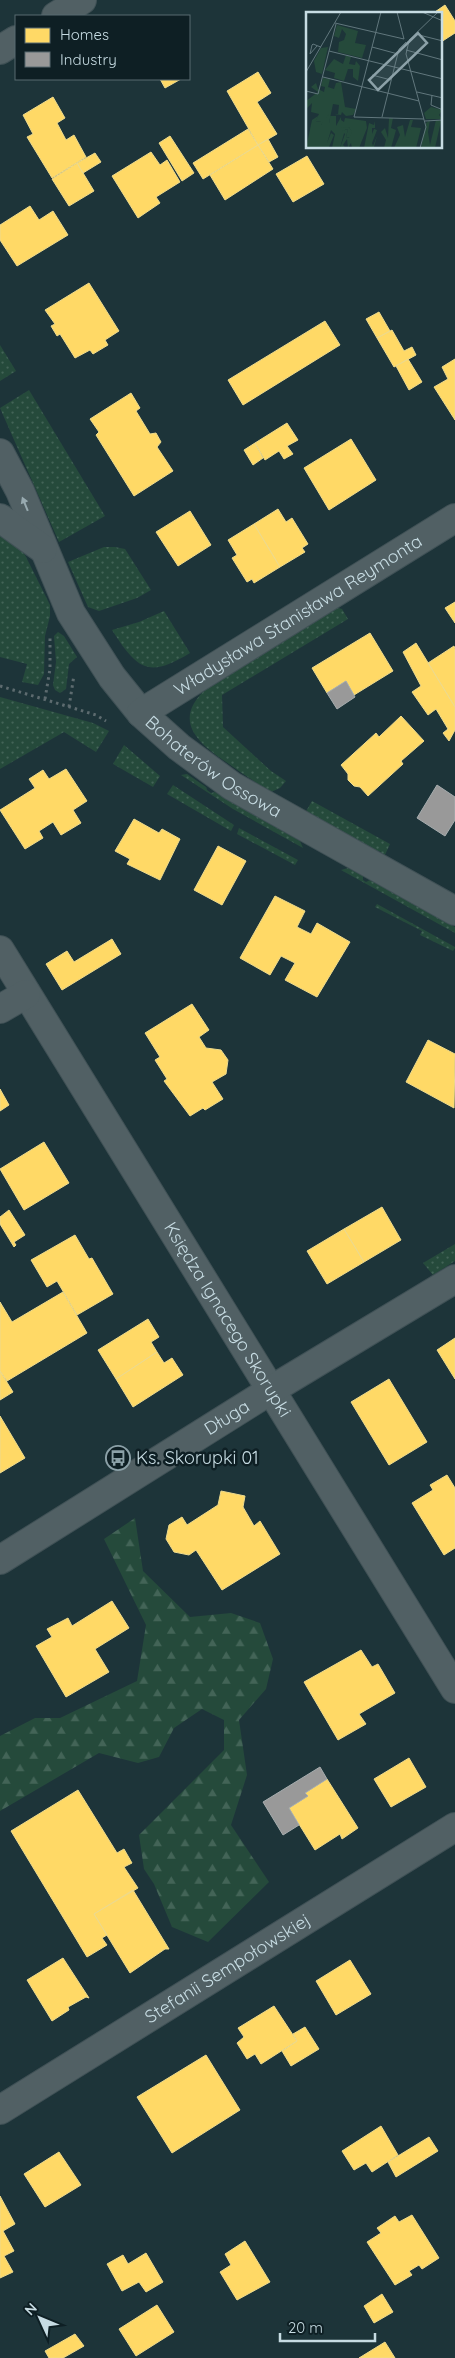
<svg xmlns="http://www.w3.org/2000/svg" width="455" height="2358" font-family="Quicksand,sans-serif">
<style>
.grass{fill:url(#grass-dots)}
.forest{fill:url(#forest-firs)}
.homes{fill:#ffd966;stroke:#eeda8c}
.industry{fill:#999;stroke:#a7adaf}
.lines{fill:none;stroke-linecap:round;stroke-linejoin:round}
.minor-casing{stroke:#405156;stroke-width:30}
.path{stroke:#5d6b6f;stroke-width:3;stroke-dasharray:2.5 4;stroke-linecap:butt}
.minor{stroke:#516064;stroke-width:28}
.oneway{fill:#98aab0}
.labels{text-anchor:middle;stroke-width:5;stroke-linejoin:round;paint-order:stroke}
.street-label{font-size:18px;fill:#c7dce3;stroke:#0e1f24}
.poi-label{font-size:18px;fill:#c7dce3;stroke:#0e1f24;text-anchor:start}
.inset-road{fill:none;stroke:#61777d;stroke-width:1}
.view{fill:#8ca1a8;fill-opacity:0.15;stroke:#8ca1a8;stroke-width:2.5}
.inset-edge{fill:none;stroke:#c7dce3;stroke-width:2.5}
</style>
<defs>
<pattern id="grass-dots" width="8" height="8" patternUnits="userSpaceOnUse" patternTransform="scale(1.25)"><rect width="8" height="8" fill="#254a3b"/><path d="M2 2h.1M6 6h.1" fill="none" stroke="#436457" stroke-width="1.8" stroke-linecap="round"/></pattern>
<pattern id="forest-firs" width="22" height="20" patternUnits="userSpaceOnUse" patternTransform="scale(1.25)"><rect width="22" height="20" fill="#254a3b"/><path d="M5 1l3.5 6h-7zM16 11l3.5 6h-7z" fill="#436457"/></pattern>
</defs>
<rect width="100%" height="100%" fill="#1d3439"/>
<!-- grass -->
<path class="grass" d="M0 345 16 371 0 381Z
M29 390 105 516 59 542 0 408Z
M0 531 18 546 25 555 50 605V616L45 636 44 674 38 685 22 682 27 664 0 657Z
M104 547H115L125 549 151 590 137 598 99 611 88 607 68 562Z
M335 607 342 609 348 619 222 695 223 727 271 771 286 781 280 788 271 792C255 782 240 772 226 762 195 741 172 719 208 687Z
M164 611 190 653C148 679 137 669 112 630L139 622Z
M58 632 64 636 77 657 69 664 66 689 60 693 55 690 53 685 56 662 54 636Z
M0 697 93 723 109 731 96 752 64 732 0 769Z
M124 745 160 776 153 787 113 764Z
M187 774 206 787 207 790 211 793 215 792 300 841 303 848 233 809 181 775Z
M173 785 234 825 231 831 167 794Z
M312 801 390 844 384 857 380 851 376 853 305 813Z
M239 828 298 860 295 865 237 834Z
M348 868 363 876V880L366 882 370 880 455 927V933L341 870Z
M377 904 455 947V948L453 951 420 935 422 931 375 907Z
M455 1244V1261L433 1275 423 1263Z"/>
<!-- forest -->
<path class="forest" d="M135 1518 143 1571 190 1617 231 1613 260 1623 273 1659 266 1689 239 1720 247 1775 231 1825 269 1882 208 1942 172 1927 154 1884 144 1869 139 1835 224 1750V1720L202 1709 174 1728 159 1757 138 1763 99 1753 0 1811V1736L35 1718H60L137 1681 146 1625 104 1539Z"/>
<!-- homes -->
<path class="homes" d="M445 5 455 21V33L441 42V14H432Z
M258 72 271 93 257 102 277 134 258 145 227 91Z
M160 79H181L165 88Z
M53 97 65 118 57 123 66 140 74 135 86 157 52 178 27 137 33 134 23 115Z
M248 129 258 145 203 179 193 163Z
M170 136 194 173 182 181 159 143Z
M268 139 278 157 269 162 258 145Z
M258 145 273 169 225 200 210 175Z
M151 152 160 165 167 160 180 182 156 197 160 203 138 218 112 176Z
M95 153 101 162 83 173 77 163Z
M307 156 324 184 293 202 276 174Z
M77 163 94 191 69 206 52 179Z
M30 206 39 220 53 211 68 235 17 266 0 240V225Z
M89 283 119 331 105 340 108 345 93 354 90 350 75 358 60 334 57 336 51 326 55 324 45 310Z
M379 312 390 331 377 338 366 319Z
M325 321 340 345 243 405 228 380Z
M392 330 404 351 412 347 416 355 394 367 377 338Z
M408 359 422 382 409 390 396 366Z
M455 359V420L434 387 448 379 442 367Z
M131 393 140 408 136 411 150 434 156 433 161 442 157 447 173 471 134 496 96 435 99 432 90 419Z
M287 423 298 440 287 446 293 454 284 459 279 451 265 460 255 443Z
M351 439 376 480 329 510 304 468Z
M255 443 263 458 253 465 244 450Z
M278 509 286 522 292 518 308 544 302 548 305 552 280 567 254 524Z
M190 511 211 545 178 566 156 532Z
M254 524 280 567 254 583 252 579 247 582 232 558 237 555 228 540Z
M455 602V623L445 608Z
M370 633 393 671 354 695 346 681 327 693 312 668Z
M416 643 455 707V730L449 741 443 733 448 729 436 709 428 715 412 692 421 686 403 652Z
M454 646 455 649V707L428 663Z
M401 716 424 741 401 761 403 764 368 796 360 787 354 786 348 780V774L341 765 376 733 379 737Z
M66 769 87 801 73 810 81 823 61 835 53 822 39 831 43 838 25 849 0 810 35 788 29 779 43 770 49 779Z
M134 819 159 833 162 829 180 839 160 880 127 864 130 859 115 851Z
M218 846 246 861 222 905 194 890Z
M275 896 305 911 297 927 311 934 317 923 350 942 317 997 285 980 295 963 281 956 270 975 240 958Z
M112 939 121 954 62 990 46 964 67 951 74 962Z
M192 1004 209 1030 199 1037 206 1048 221 1050 228 1060 226 1074 212 1082 223 1099 205 1110 203 1108 190 1116 164 1081 167 1079 155 1060 160 1057 145 1033Z
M428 1040 455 1054 454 1108 406 1082Z
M0 1089 9 1105 0 1111Z
M44 1142 69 1183 24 1210 0 1169Z
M382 1207 401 1240 364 1262 344 1229Z
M9 1210 25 1235 14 1242 16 1245 14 1247 0 1224V1217Z
M344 1229 364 1262 327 1284 307 1251Z
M75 1235 89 1259 92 1258 113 1294 77 1315 57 1281 47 1287 31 1260Z
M63 1292 87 1333 7 1381 0 1371V1302L12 1322Z
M148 1319 159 1337 151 1342 157 1352 116 1379 98 1350Z
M455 1338V1379L437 1350Z
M157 1352 164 1363 172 1358 183 1375 133 1407 116 1379Z
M0 1371 13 1392 0 1400Z
M389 1379 427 1442 389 1465 351 1402Z
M0 1416 25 1458 0 1473Z
M447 1475 455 1488V1548L444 1555 412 1503 433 1490 430 1485Z
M221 1491 245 1496 243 1507 254 1526 260 1521 280 1554 222 1590 196 1550 189 1555 174 1552 166 1539 169 1525 182 1517 187 1525 218 1505Z
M112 1601 129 1628 95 1649 109 1672 66 1697 36 1646 52 1637 47 1629 68 1618 72 1626Z
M361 1650 372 1667 378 1664 395 1693 359 1714 366 1724 338 1740 304 1682Z
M409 1758 426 1787 391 1807 374 1779Z
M327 1779 358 1828 342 1839 340 1834 315 1850 289 1808 308 1796 305 1793Z
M78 1790 117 1853 124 1849 132 1863 124 1867 138 1888 94 1914 107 1935 102 1938 107 1945 87 1957 11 1831Z
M133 1890 169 1949H165L130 1973 94 1914Z
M63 1958 89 1998 86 1997 68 2007 69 2010 52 2021 27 1980Z
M350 1960 371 1994 336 2015 316 1981Z
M274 2006 297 2041 261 2064 255 2054 247 2059 237 2043 244 2037 238 2028Z
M305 2027 319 2049 291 2066 282 2051 297 2041 293 2034Z
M206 2055 240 2110 172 2153 137 2097Z
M381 2126 398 2155 372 2172 366 2163 354 2170 342 2151Z
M429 2137 438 2151 396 2177 388 2162Z
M59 2152 81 2185 45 2207 24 2174Z
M0 2196 15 2224 3 2231 14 2251 4 2256 13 2272 0 2278Z
M412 2215 439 2258 422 2269 419 2265 409 2271 412 2275 395 2285 367 2242 381 2233 377 2228 395 2216 399 2222Z
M245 2241 270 2282 237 2300 220 2272 231 2265 225 2254Z
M146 2253 163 2282 146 2292 139 2282 122 2291 107 2264 123 2255 128 2264Z
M382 2294 393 2312 374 2323 364 2306Z
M157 2305 174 2332 136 2356 119 2329Z
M75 2334 84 2346 63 2358H49L45 2351Z
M385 2342 395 2358H359Z"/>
<!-- industry -->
<path class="industry" d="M346 681 355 697 337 709 327 693Z
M437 785 455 797V820L445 836 417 818Z
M320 1767 327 1779 305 1793 308 1796 289 1808 299 1825 283 1835 263 1802Z"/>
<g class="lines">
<defs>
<g id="minor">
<path d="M56 16 82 0"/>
<path d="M0 50 16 40"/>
<path id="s1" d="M0 453 20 491 71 613 112 677 141 713 179 747 232 786 455 911"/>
<path d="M0 518 43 549"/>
<path id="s2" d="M141 713 455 518"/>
<path id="s3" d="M0 950 455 1689"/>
<path d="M0 1009 26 994"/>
<path id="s4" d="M0 1560 271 1390 455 1279"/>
<path id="s5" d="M0 2110 455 1827"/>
</g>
</defs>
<!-- minor casing -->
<use href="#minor" class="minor-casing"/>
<!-- path -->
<path class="path" d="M0 686 96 715 106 721
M45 699 50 669V638
M69 707 74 675"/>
<!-- minor -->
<use href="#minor" class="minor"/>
</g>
<!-- one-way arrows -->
<defs><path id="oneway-solid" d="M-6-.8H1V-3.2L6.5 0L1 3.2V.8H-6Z" transform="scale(1.25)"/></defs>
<use class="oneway" href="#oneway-solid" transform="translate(25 504) rotate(-112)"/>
<!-- icons -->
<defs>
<symbol id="bus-ring" viewBox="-11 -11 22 22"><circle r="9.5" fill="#0e1f24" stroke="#8ca1a8" stroke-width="1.5"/><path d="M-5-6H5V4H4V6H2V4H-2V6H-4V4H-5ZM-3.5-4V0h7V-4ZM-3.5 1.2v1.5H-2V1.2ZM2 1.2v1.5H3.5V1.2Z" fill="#8ca1a8"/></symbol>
</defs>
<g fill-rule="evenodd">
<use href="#bus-ring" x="104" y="1444" width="28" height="28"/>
</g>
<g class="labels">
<!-- street labels -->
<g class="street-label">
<text dy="6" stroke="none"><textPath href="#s2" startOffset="185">Władysława Stanisława Reymonta</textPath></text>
<text dy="6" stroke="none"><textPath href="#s1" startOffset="388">Bohaterów Ossowa</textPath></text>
<text dy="6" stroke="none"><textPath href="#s3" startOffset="434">Księdza Ignacego Skorupki</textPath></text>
<text dy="6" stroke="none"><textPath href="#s4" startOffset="268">Długa</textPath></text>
<text dy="6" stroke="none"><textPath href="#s5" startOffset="268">Stefanii Sempołowskiej</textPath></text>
</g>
<!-- poi labels -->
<g class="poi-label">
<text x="136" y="1464">Ks. Skorupki 01</text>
</g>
</g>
<!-- overview -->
<g transform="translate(306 12)">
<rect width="136" height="136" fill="#1d3439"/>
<path d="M20 102H23V111L24 104H30V114L35 105V115L42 114 47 120 44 126 40 125 42 117 39 118 34 136H26L29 122 25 118 21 131 25 121 28 123 23 135 0 136 6 108 12 104 10 110 15 109V113ZM83 106H87L85 116 90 118 85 136H78L80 128 75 120 79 116 82 126ZM104 108H107L105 115 115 116 110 136H88L94 123 91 115 97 113 99 125ZM124 108 122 120 124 133 130 108 135 109 129 136H115L120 111Z" fill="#254a3b"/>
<path d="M31 13 52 19 49 31 60 33 56 46 32 40 33 30 38 28 40 22 36 17 33 26 28 24ZM22 35 16 62 10 60 8 49 15 36ZM40 43 45 45 43 52 49 53 50 49 54 54 52 69 47 65V57H42L38 69 28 66 29 61 19 58 28 47 37 52ZM17 66 24 67 22 75 28 77 30 71 35 70 39 95 50 97 47 103 40 104 36 100 35 103 28 102H32L33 93 27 92 23 111V102L15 113V109L9 110 13 102 5 100 6 91 0 97V89L12 80 5 75 10 71 12 77 18 80 19 75 15 74ZM125 95 136 98 133 103 136 107H120L118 101ZM39 106 60 109 61 116 53 136H46L45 131 42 136 41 127 37 133 40 136H34L39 122 36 119 42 117 40 125 43 126 46 120 43 115 35 116V108L38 110ZM69 109V116H66V122L68 117 71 118 66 131 67 134 71 124 68 135 58 136 63 111 68 113Z" fill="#254a3b"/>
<path class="inset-road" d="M75 0 48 105 118 107M91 0 98 27M116 0 137 9M29 11 98 27M109 22 137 29M103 28 132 0M103 29 100 42 120 115 114 136M11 34 4 42 6 33 7 32 12 34 15 35M66 35 92 42M100 38 137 48M23 39 137 67M0 60 35 0M66 63 85 68M17 65 113 89M0 79 12 82 30 12M111 80 137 86M126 83 125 93 137 98M76 105 93 37 100 30M119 109 137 108"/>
<path class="view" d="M112 21 121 31 72 78 63 68Z"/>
<rect width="136" height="136" class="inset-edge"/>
</g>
<!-- legend -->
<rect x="15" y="15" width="175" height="65" fill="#0e1f24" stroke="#586b70"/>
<rect x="25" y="28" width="25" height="15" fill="#ffd966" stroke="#586b70"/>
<text x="60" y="40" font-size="15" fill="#c7dce3">Homes</text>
<rect x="25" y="52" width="25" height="15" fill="#999999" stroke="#586b70"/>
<text x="60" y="65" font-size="15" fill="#c7dce3">Industry</text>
<!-- north arrow -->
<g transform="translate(40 2318) rotate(314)" stroke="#0e1f24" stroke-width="4" paint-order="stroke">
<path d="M0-4L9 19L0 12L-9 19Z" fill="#c7dce3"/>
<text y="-8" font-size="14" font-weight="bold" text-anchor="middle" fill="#c7dce3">N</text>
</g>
<!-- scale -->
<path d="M280 2333v8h95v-8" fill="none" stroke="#c7dce3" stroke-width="2.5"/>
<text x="288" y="2333" font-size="15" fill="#c7dce3" stroke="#0e1f24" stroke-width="4" paint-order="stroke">20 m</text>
</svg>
